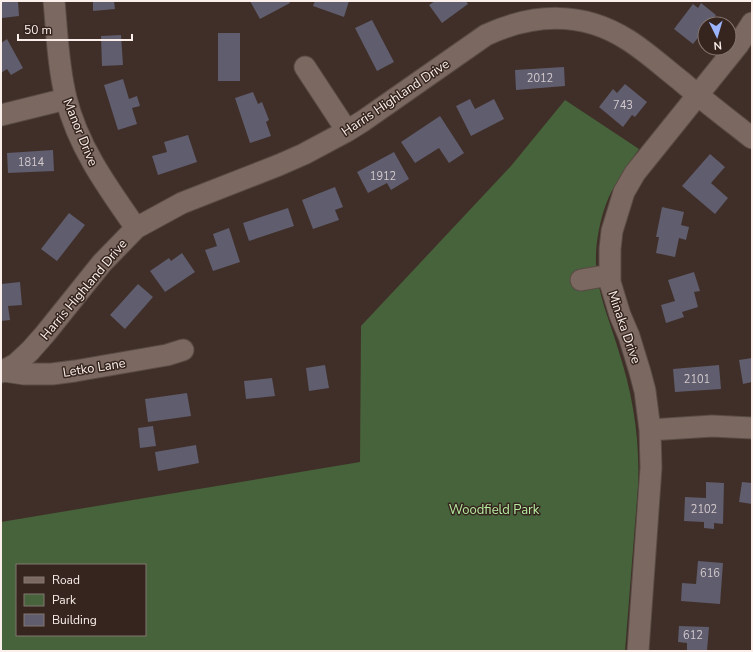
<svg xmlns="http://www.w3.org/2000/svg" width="753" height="652" font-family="'Nunito Sans',sans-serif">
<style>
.green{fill:#47633b;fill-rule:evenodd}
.building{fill:#5f5d6e}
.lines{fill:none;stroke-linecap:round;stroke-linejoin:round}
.minor-casing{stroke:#594b45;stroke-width:23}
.minor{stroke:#7b6860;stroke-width:21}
.labels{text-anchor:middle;stroke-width:3;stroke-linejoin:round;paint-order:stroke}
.number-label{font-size:11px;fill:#d4cacc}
.street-label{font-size:13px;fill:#fbefeb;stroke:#35251e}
.park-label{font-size:13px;fill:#b7eca1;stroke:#35251e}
</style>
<rect width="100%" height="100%" fill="#402f28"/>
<!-- green -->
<path class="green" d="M565 100 639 149C630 162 621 174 614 187 602 207 595 241 596 264 597 293 610 321 618 349 633 395 640 438 638 486L625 651H1V522L360 462 361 326 511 166ZM17 565H145V635H17Z"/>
<!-- building -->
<path class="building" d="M1 1H18L19 16 2 18Z
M93 1H114L115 9 93 11Z
M250 1H289L290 3 260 19Z
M315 1H349L344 17 313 6Z
M435 1H466L468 4 442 23 429 5Z
M701 3 716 15 709 24H705V29L693 44 674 29 693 4 698 8Z
M372 20 394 62 377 71 355 28Z
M218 33H240V81H218Z
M121 35 123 65 102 66 101 36Z
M7 39 23 68 11 75 7 69 1 73V43Z
M564 67 565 86 516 90 515 70Z
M123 79 129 99 137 96 140 106 132 108 137 124 118 130 104 85Z
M625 84 647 102 635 117 632 115 623 127 599 107 613 89 617 93Z
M253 92 258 104 262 102 269 120 266 122 271 136 250 143 235 98Z
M470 99 475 109 494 99 504 119 471 136 456 106Z
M440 116 464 153 449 163 439 148 415 163 401 142Z
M188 135 197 162 158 175 152 156 167 152 164 142Z
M53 150 54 171 8 173 7 153Z
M394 152 409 179 391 190 387 183 368 193 357 172Z
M710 154 725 167 711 183 728 198 715 214 682 186Z
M335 187 343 207 335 210 339 220 313 229 302 200Z
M662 207 684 212 681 225 689 227 686 240 679 238 675 257 656 253 659 237H656Z
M288 208 294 226 249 241 243 223Z
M69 213 85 225 57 261 41 249Z
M229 228 240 262 213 271 205 250 217 246 213 234Z
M182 253 195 272 165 292 150 271 169 258 171 261Z
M694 272 700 291 694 292 698 307 682 312 684 317 666 323 661 305 675 301 668 280Z
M20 282 22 305 8 306 10 320 1 321V284Z
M138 284 153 297 125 329 110 315Z
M752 358V382L743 384 739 360Z
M325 365 329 388 309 391 306 368Z
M719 365 721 389 675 392 673 369Z
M272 378 275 396 246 399 244 381Z
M187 393 191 416 148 422 145 399Z
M153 426 156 446 140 448 138 428Z
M196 445 199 463 158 471 155 452Z
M706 482 724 483 723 524 714 523V529L704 528V522L684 521 685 497 706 498Z
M742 482 752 483V504L739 502Z
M698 561 723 563 720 604 681 601 682 583 696 584Z
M679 626 709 627 707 651H687V643L678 642Z"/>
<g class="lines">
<defs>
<path id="minor" d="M54 1C57 33 58 66 66 98 78 147 108 188 136 228
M305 67 347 131
M1 115 66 99
M581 280 610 275
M4 371 24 374H52L75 371 167 355 183 350
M1 372 16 364 30 351 45 334 102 263 136 228 182 203 279 165 304 154 347 131 363 121 486 35C534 13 583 11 628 40 647 52 663 67 681 81 704 101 728 119 752 138
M650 430 712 426 752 428
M638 651 651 468 650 430 645 391 640 372 629 336 620 315 610 282V249L612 231 624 192 635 173 738 45 752 23"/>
</defs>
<!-- minor casing -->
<use href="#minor" class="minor-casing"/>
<!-- minor -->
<use href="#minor" class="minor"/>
</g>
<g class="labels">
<!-- number labels -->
<g class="number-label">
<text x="540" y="82">2012</text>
<text x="623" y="109">743</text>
<text x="31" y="166">1814</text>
<text x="383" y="180">1912</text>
<text x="697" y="383">2101</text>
<text x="704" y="513">2102</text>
<text x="710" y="577">616</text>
<text x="693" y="639">612</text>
</g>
<!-- street labels -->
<g class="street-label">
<text transform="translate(395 97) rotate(-34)" y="5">Harris Highland Drive</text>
<text transform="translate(81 132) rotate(68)" y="5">Manor Drive</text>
<text transform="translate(83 289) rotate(-50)" y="5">Harris Highland Drive</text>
<text transform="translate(625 327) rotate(71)" y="5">Minaka Drive</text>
<text transform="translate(94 367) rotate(-9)" y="5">Letko Lane</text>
</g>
<!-- park labels -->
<g class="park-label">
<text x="494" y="514">Woodfield Park</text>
</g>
</g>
<!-- border -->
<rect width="753" height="652" fill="none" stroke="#fbefeb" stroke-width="4"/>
<!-- legend -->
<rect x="16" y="564" width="130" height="72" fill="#35251e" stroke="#847670"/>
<rect x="24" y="577" width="20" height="6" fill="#7b6860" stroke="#847670"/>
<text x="52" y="584" font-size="12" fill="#fbefeb">Road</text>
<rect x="24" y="594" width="20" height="12" fill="#47633b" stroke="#847670"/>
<text x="52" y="604" font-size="12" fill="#fbefeb">Park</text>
<rect x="24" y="614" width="20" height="12" fill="#5f5d6e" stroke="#847670"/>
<text x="52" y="624" font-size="12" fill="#fbefeb">Building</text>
<!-- north arrow -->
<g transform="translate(717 36) rotate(175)"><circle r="19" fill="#35251e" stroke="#847670"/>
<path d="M0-3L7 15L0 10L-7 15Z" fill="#9cb4fd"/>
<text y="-6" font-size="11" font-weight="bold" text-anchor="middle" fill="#fbefeb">N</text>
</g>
<!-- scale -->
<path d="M18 34v6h114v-6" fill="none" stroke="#fbefeb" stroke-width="2"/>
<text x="24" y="34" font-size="12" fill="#fbefeb" stroke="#35251e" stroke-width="3" paint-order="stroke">50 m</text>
</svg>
